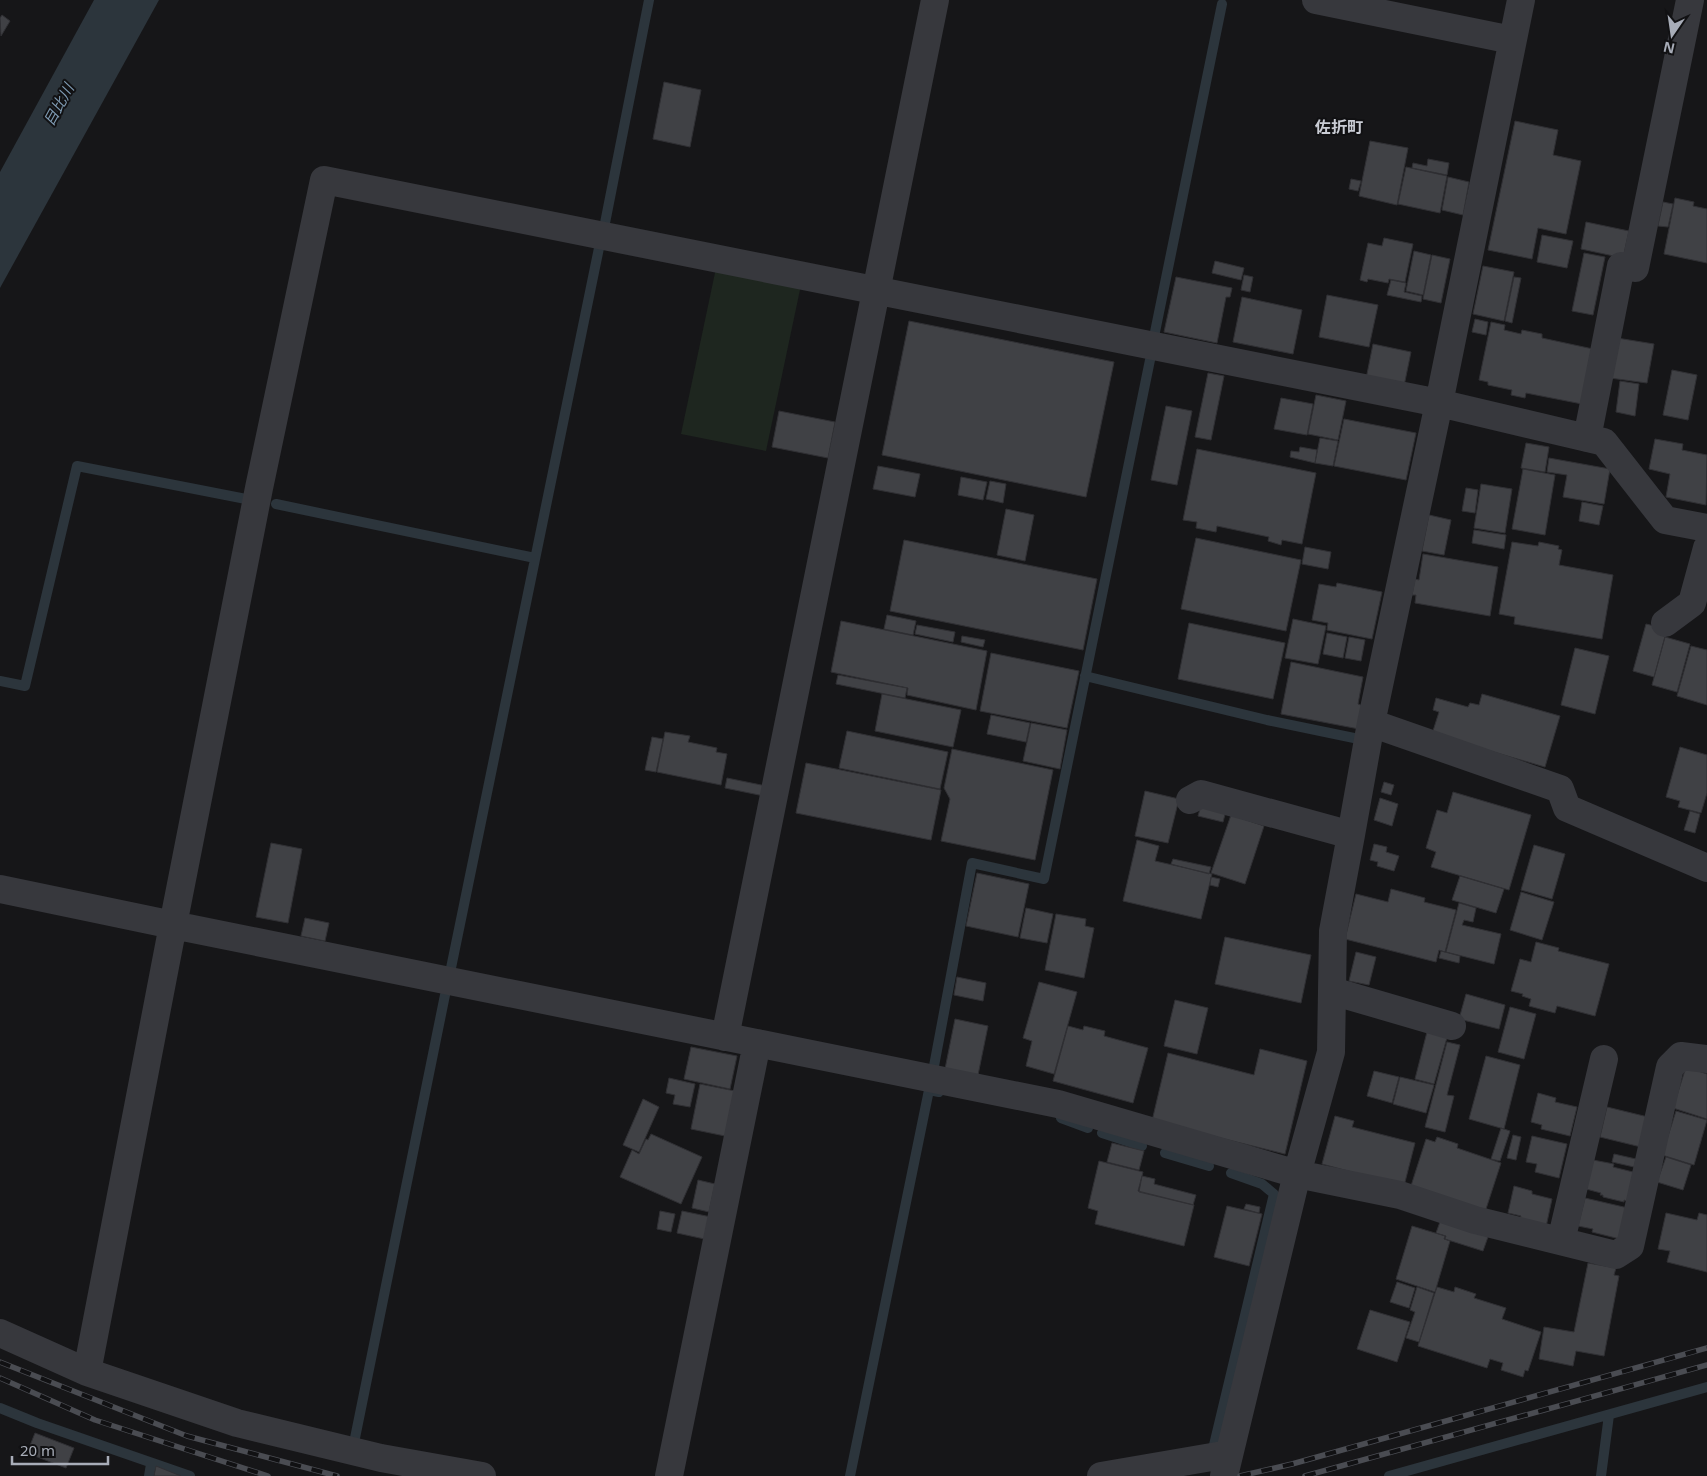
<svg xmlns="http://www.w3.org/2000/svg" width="1707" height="1476" font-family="'Noto Sans','Noto Sans JP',sans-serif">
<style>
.green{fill:#1e261f}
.water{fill:#2c353c}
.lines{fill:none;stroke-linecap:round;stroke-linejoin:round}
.stream{stroke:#2c353c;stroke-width:10}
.building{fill:#404145;stroke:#303034}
.minor{stroke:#37383d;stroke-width:28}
.rail-casing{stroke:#4a4c52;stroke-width:5.5}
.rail{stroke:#111113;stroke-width:4;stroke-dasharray:11;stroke-linecap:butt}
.labels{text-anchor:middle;stroke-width:4;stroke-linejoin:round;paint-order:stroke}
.water-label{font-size:15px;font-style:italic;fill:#7f9bb3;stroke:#111113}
.quarter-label{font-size:16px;font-weight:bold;fill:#c9ccd4;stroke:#111113}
</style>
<rect width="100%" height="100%" fill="#161618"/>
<!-- green -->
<path class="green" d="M716 268 801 285 766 451 681 434Z"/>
<!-- water -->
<path class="water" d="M94 0H159L0 288V172Z"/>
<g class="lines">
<!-- stream -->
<path class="stream" d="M605 223 649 0
M1155 332 1222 4
M276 504 535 558
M1085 676 1267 720 1354 738
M0 681 25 686 77 466 246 499
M451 968 599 248
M934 1066 972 863 1044 879 1150 360
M1061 1118 1088 1128
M1102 1133 1142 1146
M1165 1153 1209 1166
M0 1408 37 1423 190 1476
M355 1438 445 995
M1214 1445 1274 1194 1262 1184 1231 1173
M149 1476 151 1464
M850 1476 929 1090 939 1092
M1389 1476 1707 1387
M1601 1476 1609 1415"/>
</g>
<!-- building -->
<path class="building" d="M2 15 10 21 1 36 0 18Z
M664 82 701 90 690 147 653 139Z
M1515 121 1558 130 1553 155 1581 161 1566 234 1538 228 1532 259 1488 250Z
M1370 141 1408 148 1397 205 1359 196Z
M1428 159 1449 163 1447 175 1412 168 1413 163 1427 166Z
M1406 167 1447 176 1440 213 1398 204Z
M1448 177 1469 182 1463 215 1442 210Z
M1351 179 1361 181 1358 191 1349 189Z
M1675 198 1694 202 1693 206 1707 209V263L1664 254Z
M1663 202 1673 204 1668 227 1658 226Z
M1586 222 1629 231 1623 258 1581 249Z
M1542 235 1573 241 1567 268 1537 262Z
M1384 238 1413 244 1405 282 1389 279 1388 283 1368 279 1367 282 1360 280 1368 243 1382 246Z
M1414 251 1431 255 1423 295 1406 291Z
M1584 253 1605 257 1593 315 1572 311Z
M1432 255 1450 259 1441 303 1423 299Z
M1215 261 1244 268 1241 280 1212 273Z
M1483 266 1514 272 1504 321 1473 314Z
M1244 275 1253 277 1250 292 1241 290Z
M1176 277 1232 288 1230 297H1226L1217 343 1164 332Z
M1514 277 1521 278 1512 323 1505 321Z
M1391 280 1406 283 1404 292 1422 296 1421 302 1387 295Z
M1327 295 1378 305 1369 347 1319 337Z
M1242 297 1302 310 1293 354 1233 342Z
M1475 319 1488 322 1486 335 1472 332Z
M909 321 1114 362 1086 497 882 455Z
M1491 322 1505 325 1504 330 1521 334 1522 330 1542 334V338L1593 349 1582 404 1526 393 1525 398 1511 395 1512 390 1488 385V382L1479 380Z
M1617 338 1654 344 1647 383 1610 378Z
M1373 344 1411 352 1404 386 1366 379Z
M1672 370 1697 375 1688 420 1663 415Z
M1208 373 1224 376 1211 440 1195 437Z
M1620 381 1639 384 1635 416 1616 412Z
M1316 395 1346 401 1338 440 1308 434Z
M1281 398 1313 404 1307 435 1274 429Z
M1166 406 1192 411 1177 485 1151 480Z
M779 411 835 422 828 458 772 447Z
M1344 419 1416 433 1406 480 1334 466Z
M1320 438 1338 441 1333 466 1315 463Z
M1655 439 1683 444 1682 450 1707 455 1706 505 1666 497 1670 474 1649 469Z
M1526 443 1549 447 1545 472 1521 468Z
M1300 447 1317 450 1315 463 1290 457 1291 451 1299 452Z
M1197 449 1316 473 1302 544 1282 540 1281 545 1268 541 1269 537 1217 526 1216 532 1196 528 1197 522 1183 520Z
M1549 458 1610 469 1604 504 1563 497 1567 475 1547 472Z
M878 466 920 474 915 497 873 489Z
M1523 469 1555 475 1545 535 1512 529Z
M961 477 987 482 983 500 958 495Z
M990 481 1006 484 1003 503 986 499Z
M1481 484 1512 489 1505 533 1474 528Z
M1466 488 1478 490 1475 513 1462 511Z
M1582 502 1603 506 1599 525 1579 521Z
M1006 509 1034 515 1025 561 997 555Z
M1429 515 1451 520 1444 555 1422 551Z
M1474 530 1506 535 1504 549 1472 543Z
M1196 538 1301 560 1286 631 1181 609Z
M904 540 1097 579 1083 650 890 611Z
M1512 542 1538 546 1539 542 1559 546 1558 549 1562 550 1559 565 1613 575 1602 639 1514 624 1515 617 1499 614Z
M1305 547 1331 552 1328 569 1302 564Z
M1423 554 1498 567 1490 616 1415 603 1416 595H1412L1415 579 1419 580Z
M1337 583 1382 592 1372 639 1327 630 1328 623 1312 620 1319 584 1336 587Z
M887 615 916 621 913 635 884 629Z
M1293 619 1326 626 1318 664 1285 658Z
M841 621 987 651 976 710 907 695 908 688 831 672Z
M1189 623 1285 643 1273 699 1178 679Z
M1646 624 1667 629 1654 677 1633 671Z
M917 625 955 632 953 642 915 634Z
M1327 633 1347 637 1343 658 1323 654Z
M962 636 985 640 983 647 961 642Z
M1349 637 1365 640 1361 661 1345 658Z
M1665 637 1690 644 1677 692 1652 685Z
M1691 646 1707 650V705L1677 696Z
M1575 648 1609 656 1595 714 1561 705Z
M991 653 1079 671 1067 728 980 711Z
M1291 662 1363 677 1358 704 1363 706 1359 729 1281 714Z
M838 675 907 688 905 698 836 684Z
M882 694 961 710 953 747 875 731Z
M1482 694 1560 716 1545 767 1432 734 1439 712 1433 710 1436 698 1468 707 1470 703 1479 705Z
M991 715 1030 723 1026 742 987 734Z
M1031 723 1067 730 1060 769 1023 761Z
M847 731 948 752 940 789 839 768Z
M665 732 690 736 688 742 717 748 716 752 727 754 721 785 657 772Z
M652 737 663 739 656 772 645 770Z
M1680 747 1707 755V793L1701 813 1678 807 1680 801 1666 797Z
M952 749 1053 770 1035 860 941 841 950 799 944 788Z
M806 763 941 790 931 840 796 813Z
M727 778 766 786 764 796 725 788Z
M1384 782 1394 785 1391 795 1381 792Z
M1145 791 1179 799 1168 843 1135 836Z
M1453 792 1531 815 1509 890 1431 867 1436 852 1426 848 1437 810 1447 813Z
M1380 798 1398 804 1392 826 1374 820Z
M1202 802 1227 807 1223 822 1198 816Z
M1690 811 1700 814 1695 833 1684 830Z
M1231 815 1264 826 1245 884 1211 873Z
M1137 840 1159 846 1155 861 1212 874 1201 919 1123 901Z
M271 843 302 849 288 923 256 917Z
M1374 844 1387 847 1386 852 1399 856 1394 871 1377 866 1378 862 1370 860Z
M1534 845 1565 854 1552 899 1521 890Z
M1173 859 1211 867 1209 874 1171 864Z
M977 873 1029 884 1018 937 966 926Z
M1460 876 1504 889 1496 913 1452 900Z
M1211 877 1220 879 1218 887 1210 885Z
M1391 889 1425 898 1424 902 1456 910 1445 952 1439 950 1436 962 1345 939 1356 894 1388 902Z
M1521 892 1554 902 1542 940 1510 930Z
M1459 903 1476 908 1473 922 1464 920 1462 925 1501 934 1494 964 1446 952Z
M1026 908 1053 914 1047 943 1020 938Z
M1056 914 1086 919 1085 926 1094 928 1084 978 1045 970Z
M305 918 329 923 325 941 301 936Z
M1225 937 1311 955 1301 1003 1215 984Z
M1536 942 1559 948 1558 951 1609 964 1595 1016 1557 1006 1555 1013 1529 1006 1531 999 1522 996 1523 994 1511 991 1520 959 1531 962Z
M1441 951 1460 956 1459 963 1439 958Z
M1356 952 1376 957 1369 985 1349 981Z
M957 977 986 983 983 1001 954 995Z
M1039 982 1077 992 1054 1074 1026 1066 1032 1041 1023 1038Z
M1466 994 1505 1005 1499 1029 1459 1019Z
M1175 1000 1208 1008 1197 1054 1164 1046Z
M1510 1007 1536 1014 1524 1059 1498 1052Z
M955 1019 988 1026 978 1075 945 1069Z
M1068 1026 1083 1030 1084 1026 1105 1031 1104 1036 1148 1048 1133 1103 1053 1081Z
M1428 1028 1448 1034 1434 1084 1415 1079Z
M1447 1042 1460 1045 1447 1095 1454 1096 1445 1132 1425 1127Z
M691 1047 737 1056 730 1089 684 1079Z
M1260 1049 1307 1061 1285 1154 1152 1121 1168 1053 1254 1075Z
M1486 1056 1520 1065 1504 1129 1469 1119Z
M1686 1067 1707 1074V1119L1673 1108Z
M1374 1071 1399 1077 1392 1103 1367 1096Z
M1400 1077 1434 1085 1426 1113 1393 1104Z
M669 1078 695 1084 690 1107 673 1104 675 1095 666 1093Z
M700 1084 735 1091 725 1136 691 1129Z
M1538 1093 1556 1098 1555 1102 1577 1107 1570 1136 1541 1129 1542 1125 1531 1122Z
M643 1099 659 1107 639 1152 623 1145Z
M1607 1107 1648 1117 1645 1148 1600 1137Z
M1676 1111 1707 1120 1694 1165 1662 1155Z
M1335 1116 1354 1121 1352 1127 1415 1143 1404 1186 1322 1164Z
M1501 1128 1510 1131 1500 1161 1491 1159Z
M651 1134 702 1157 681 1204 620 1177 632 1150 639 1154 646 1139 648 1140Z
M1513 1135 1521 1137 1516 1160 1507 1158Z
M1532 1136 1567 1144 1559 1178 1535 1172 1537 1164 1526 1162Z
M1437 1137 1458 1144 1457 1148 1501 1163 1485 1212 1410 1189 1426 1139 1435 1142Z
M1112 1143 1144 1151 1139 1170 1107 1162Z
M1614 1154 1636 1159 1634 1167 1612 1162Z
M1666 1157 1691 1165 1683 1190 1657 1182Z
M1593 1160 1614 1164 1613 1167 1637 1173 1630 1202 1624 1200V1202L1603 1197V1195H1600L1601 1193 1586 1189Z
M1099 1161 1143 1172 1138 1191 1194 1205 1184 1246 1095 1224 1098 1211 1088 1208Z
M1142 1176 1155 1179 1154 1184 1196 1195 1193 1205 1139 1192Z
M698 1180 715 1184 709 1212 692 1208Z
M1514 1186 1532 1191V1194L1552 1199 1546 1227 1519 1221 1521 1216 1508 1213Z
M1585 1198 1628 1208 1620 1239 1592 1232 1593 1229 1578 1226Z
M1246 1204 1260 1207 1259 1213 1244 1209Z
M1227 1206 1262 1214 1249 1266 1214 1257Z
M660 1211 675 1214 671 1232 657 1229Z
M682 1211 711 1217 709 1240 677 1233Z
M1666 1213 1697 1220 1699 1213 1707 1215V1272L1667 1262 1670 1251 1658 1249Z
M1441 1219 1489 1234 1483 1251 1445 1239 1446 1236 1436 1233Z
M1412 1226 1445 1236 1444 1239 1450 1241 1435 1292 1396 1279Z
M1588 1263 1616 1268 1614 1275 1619 1276 1604 1356 1576 1351 1573 1366 1539 1359 1544 1327 1574 1332Z
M1397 1282 1415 1288 1409 1308 1390 1302Z
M1417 1287 1434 1293 1419 1342 1406 1338 1415 1312 1410 1310Z
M1437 1287 1454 1292 1455 1287 1476 1294 1474 1298 1506 1308 1502 1319 1541 1332 1528 1371 1525 1370 1523 1377 1501 1370 1503 1363 1490 1359 1487 1368 1418 1346Z
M1370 1310 1410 1322 1397 1362 1357 1349Z
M35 1433 74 1448 66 1468 27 1453Z
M156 1466 181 1476H154Z"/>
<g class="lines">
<!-- minor -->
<path class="minor" d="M1316 0 1512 40
M1587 438 1621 266 1635 268 1690 0
M1707 528 1665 520 1604 442 1439 403 324 180 259 488 173 925 1058 1104 1297 1174 1400 1195 1475 1220 1616 1255 1630 1246 1670 1067 1681 1056 1707 1059
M1665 623 1692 603 1707 548
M1371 723 1560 789 1567 808 1707 868
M1190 800 1201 794 1351 835
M0 889 173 925 87 1372 0 1333
M1332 991 1452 1026
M725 1037 935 0
M1561 1241 1604 1059
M87 1372 237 1423 381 1458 482 1476
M669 1476 757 1043
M1101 1476 1229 1454
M1224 1476 1297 1174 1331 1052 1333 931 1351 835 1371 723 1439 403 1521 0"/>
<defs>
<path id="rail" d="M0 1362 187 1436 337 1476
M0 1378 95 1420 268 1476
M1240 1476 1292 1464 1707 1348
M1305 1476 1707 1365"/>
</defs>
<!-- rail casing -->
<use href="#rail" class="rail-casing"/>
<!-- rail -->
<use href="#rail" class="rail"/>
</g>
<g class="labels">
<!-- water labels -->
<g class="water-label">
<text transform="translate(59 105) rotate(-61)" y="5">目比川</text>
</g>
<!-- quarter labels -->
<g class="quarter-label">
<text x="1339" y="133">佐折町</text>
</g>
</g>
<!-- north arrow -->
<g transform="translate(1672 35) rotate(193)" stroke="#111113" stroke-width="4" paint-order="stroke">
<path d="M0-4L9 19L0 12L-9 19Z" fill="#a8adb8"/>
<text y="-8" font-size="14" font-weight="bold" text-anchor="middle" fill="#a8adb8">N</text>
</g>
<!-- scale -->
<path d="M12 1456v8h96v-8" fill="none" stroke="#a8adb8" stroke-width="2.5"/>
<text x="20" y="1456" font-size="15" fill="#a8adb8" stroke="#111113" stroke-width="4" paint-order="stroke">20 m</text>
</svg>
